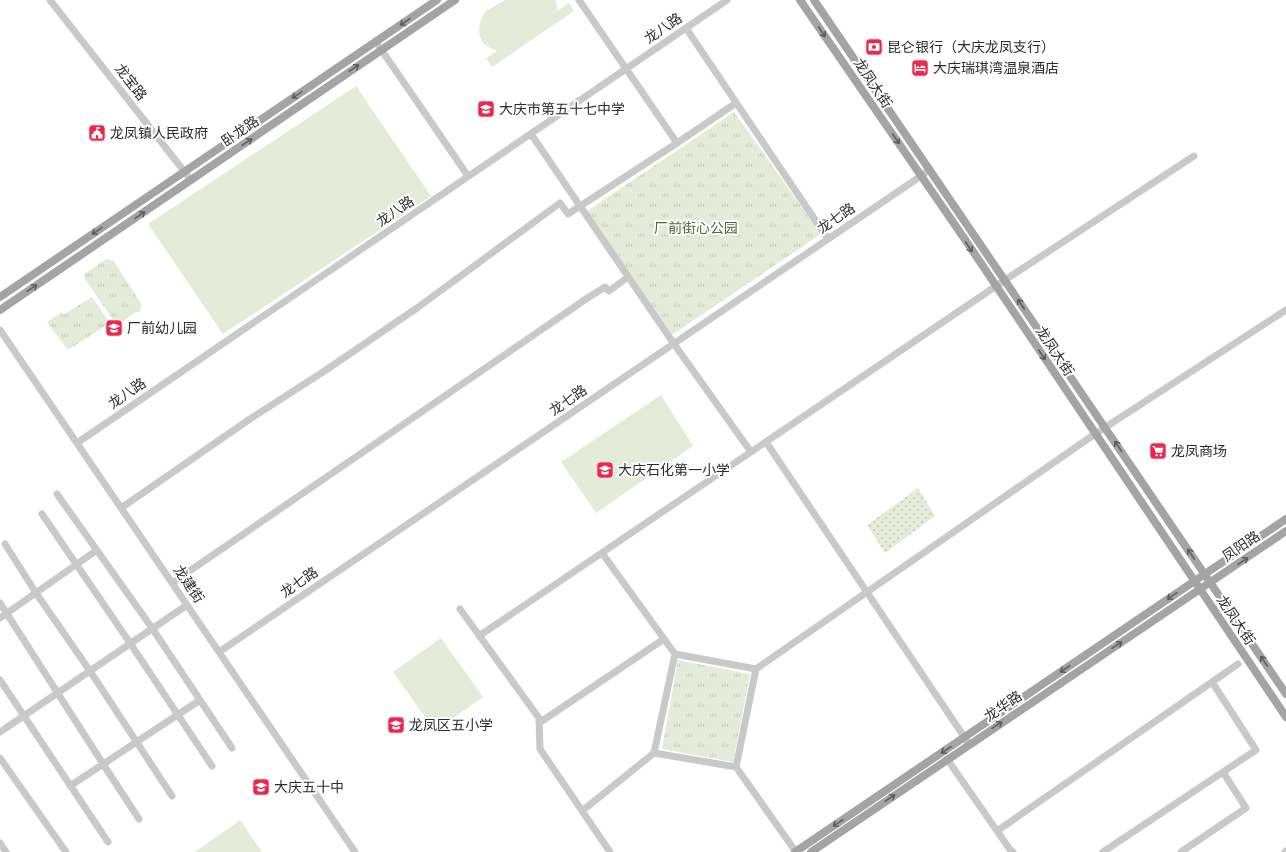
<svg xmlns="http://www.w3.org/2000/svg" width="1286" height="852" font-family="'Public Sans','Noto Sans SC',sans-serif">
<style>
.grass{fill:url(#grass-tufts)}
.garden{fill:url(#garden-dots)}
.pitch{fill:#e4ebd9}
.lines{fill:none;stroke-linecap:round;stroke-linejoin:round}
.minor{stroke:#c9c9c9;stroke-width:7}
.major{stroke:#a4a4a4;stroke-width:8}
.oneway{stroke:#5c5c5c}
.labels{text-anchor:middle;stroke-width:4;stroke-linejoin:round;paint-order:stroke}
.street-label{font-size:14px;fill:#2c2c2c;stroke:#fff}
.poi-label{font-size:14px;fill:#2c2c2c;stroke:#fff;text-anchor:start}
.park-label{font-size:14px;fill:#556939;stroke:#fff}
</style>
<defs>
<pattern id="grass-tufts" width="24" height="20" patternUnits="userSpaceOnUse"><rect width="24" height="20" fill="#e4ebd9"/><path d="M3 7l-1-3M5 7V3M7 7l1-3M15 17l-1-3M17 17v-4M19 17l1-3" fill="none" stroke="#c4caba"/></pattern>
<pattern id="garden-dots" width="8" height="8" patternUnits="userSpaceOnUse"><rect width="8" height="8" fill="#e4ebd9"/><path d="M2 2h.1M6 6h.1" fill="none" stroke="#c4caba" stroke-width="1.8" stroke-linecap="round"/></pattern>
</defs>
<rect width="100%" height="100%" fill="#fff"/>
<!-- grass -->
<path class="grass" d="M734 112 821 234 672 335 587 211Z
M106 259 114 261 142 305 139 312 134 313 124 321H114L85 279 84 274Z
M92 297 110 323 68 350 47 322 62 312 63 315Z
M678 660 750 674 733 762 662 749Z"/>
<!-- garden -->
<path class="garden" d="M918 488 935 516 885 553 867 525Z"/>
<!-- pitch -->
<path class="pitch" d="M505 0H556L557 11 569 3 574 11 492 67 486 58 497 51C492 49 485 46 482 41 477 33 479 21 484 14 489 8 499 4 505 0Z
M356 86 431 196 223 334 148 224Z
M661 395 693 446 596 513 561 462Z
M441 638 483 697 435 731 393 672Z
M240 820 262 852H195Z"/>
<g class="lines">
<!-- minor -->
<path class="minor" d="M50 0 191 180
M579 0 677 143
M686 28 828 239
M376 42 468 176
M531 134 674 344 751 452
M0 330 355 852
M766 442 969 744
M77 443 727 0
M57 494 152 628 232 748
M121 508 250 419 326 370 417 308 560 203 568 214 677 143 736 103
M42 514 130 643 212 766
M5 544 36 593 90 671 172 796
M602 553 675 654
M172 583 589 297 605 287 609 291 628 277
M0 603 103 764 139 819
M460 609 539 718 540 749 610 852
M0 618 97 550
M479 636 1005 280 1194 156
M219 652 921 176 930 169
M756 669 675 654 654 753 736 767 756 669 1095 434 1286 310
M0 680 108 842
M539 723 664 639
M0 732 187 605
M0 758 66 852
M947 759 1011 851 1013 852
M736 767 796 852
M70 786 200 700
M582 811 654 753
M997 831 1238 664
M0 843 6 852
M1103 852 1256 750 1212 682
M1181 852 1246 808 1223 772
M1285 852 1286 851"/>
<!-- major -->
<path class="major" d="M800 0 966 241 1286 717
M814 0 1286 694
M0 297 437 0
M0 310 455 0
M795 852 1286 519
M811 852 1286 531"/>
</g>
<!-- one-way arrows -->
<defs><path id="oneway-shaft" d="M-6 0H5M1.5-3L5.5 0L1.5 3" fill="none" stroke-width="1.6" stroke-linecap="round" stroke-linejoin="round"/></defs>
<g class="oneway">
<use href="#oneway-shaft" transform="translate(405 22) rotate(146)"/>
<use href="#oneway-shaft" transform="translate(822 32) rotate(56)"/>
<use href="#oneway-shaft" transform="translate(354 68) rotate(-34)"/>
<use href="#oneway-shaft" transform="translate(297 95) rotate(146)"/>
<use href="#oneway-shaft" transform="translate(896 139) rotate(56)"/>
<use href="#oneway-shaft" transform="translate(247 142) rotate(-34)"/>
<use href="#oneway-shaft" transform="translate(140 215) rotate(-34)"/>
<use href="#oneway-shaft" transform="translate(97 231) rotate(146)"/>
<use href="#oneway-shaft" transform="translate(969 247) rotate(56)"/>
<use href="#oneway-shaft" transform="translate(32 288) rotate(-34)"/>
<use href="#oneway-shaft" transform="translate(1021 304) rotate(-124)"/>
<use href="#oneway-shaft" transform="translate(1042 355) rotate(56)"/>
<use href="#oneway-shaft" transform="translate(1118 446) rotate(-124)"/>
<use href="#oneway-shaft" transform="translate(1191 554) rotate(-124)"/>
<use href="#oneway-shaft" transform="translate(1243 561) rotate(-34)"/>
<use href="#oneway-shaft" transform="translate(1172 596) rotate(146)"/>
<use href="#oneway-shaft" transform="translate(1117 645) rotate(-34)"/>
<use href="#oneway-shaft" transform="translate(1264 661) rotate(-124)"/>
<use href="#oneway-shaft" transform="translate(1065 669) rotate(146)"/>
<use href="#oneway-shaft" transform="translate(997 725) rotate(-34)"/>
<use href="#oneway-shaft" transform="translate(946 750) rotate(146)"/>
<use href="#oneway-shaft" transform="translate(890 798) rotate(-34)"/>
<use href="#oneway-shaft" transform="translate(838 823) rotate(146)"/>
</g>
<!-- icons -->
<defs>
<symbol id="bank-square" viewBox="-11 -11 22 22"><rect x="-9" y="-9" width="18" height="18" rx="4" fill="#ea274c" stroke="#fff"/><path d="M-6-4H6V4H-6ZM0-2.3a2.3 2.3 0 1 0 0 4.6a2.3 2.3 0 1 0 0-4.6Z" fill="#fff"/></symbol>
<symbol id="hotel-square" viewBox="-11 -11 22 22"><rect x="-9" y="-9" width="18" height="18" rx="4" fill="#ea274c" stroke="#fff"/><path d="M-6-4.5h1.5V1H6V5H4.5V3h-9V5H-6ZM-4 0a1.8 1.8 0 1 1 3.6 0ZM.5 0V-2.5h3Q6-2.5 6 0Z" fill="#fff"/></symbol>
<symbol id="school-square" viewBox="-11 -11 22 22"><rect x="-9" y="-9" width="18" height="18" rx="4" fill="#ea274c" stroke="#fff"/><path d="M0-5L7-2L0 1L-7-2ZM-4 1L0 2.5L4 1V4Q0 6-4 4Z" fill="#fff"/></symbol>
<symbol id="civic-square" viewBox="-11 -11 22 22"><rect x="-9" y="-9" width="18" height="18" rx="4" fill="#ea274c" stroke="#fff"/><path d="M-.6-6.5H3V-4.5H.6V-3L4-1V1h2V6H-6V1h2V-1L-.6-3ZM-1.2 2.5V6h2.4V2.5Z" fill="#fff"/></symbol>
<symbol id="supermarket-square" viewBox="-11 -11 22 22"><rect x="-9" y="-9" width="18" height="18" rx="4" fill="#ea274c" stroke="#fff"/><path d="M-6-5.5h2.5l.6 2H6L4.5 2H-2.5L-4.4-4H-6ZM-1.5 3.2a1.3 1.3 0 1 0 .1 0ZM3 3.2a1.3 1.3 0 1 0 .1 0Z" fill="#fff"/></symbol>
</defs>
<g fill-rule="evenodd">
<use href="#bank-square" x="864" y="37" width="20" height="20"/>
<use href="#hotel-square" x="910" y="58" width="20" height="20"/>
<use href="#school-square" x="476" y="99" width="20" height="20"/>
<use href="#civic-square" x="87" y="123" width="20" height="20"/>
<use href="#school-square" x="104" y="318" width="20" height="20"/>
<use href="#supermarket-square" x="1148" y="441" width="20" height="20"/>
<use href="#school-square" x="595" y="460" width="20" height="20"/>
<use href="#school-square" x="386" y="715" width="20" height="20"/>
<use href="#school-square" x="251" y="777" width="20" height="20"/>
</g>
<g class="labels">
<!-- street labels -->
<g class="street-label">
<text transform="translate(663 28) rotate(-34)" y="5">龙八路</text>
<text transform="translate(131 82) rotate(52)" y="5">龙宝路</text>
<text transform="translate(873 83) rotate(56)" y="5">龙凤大街</text>
<text transform="translate(240 131) rotate(-34)" y="5">卧龙路</text>
<text transform="translate(395 211) rotate(-34)" y="5">龙八路</text>
<text transform="translate(836 218) rotate(-34)" y="5">龙七路</text>
<text transform="translate(1055 351) rotate(56)" y="5">龙凤大街</text>
<text transform="translate(127 393) rotate(-34)" y="5">龙八路</text>
<text transform="translate(568 400) rotate(-34)" y="5">龙七路</text>
<text transform="translate(1241 546) rotate(-34)" y="5">凤阳路</text>
<text transform="translate(299 582) rotate(-34)" y="5">龙七路</text>
<text transform="translate(189 584) rotate(56)" y="5">龙建街</text>
<text transform="translate(1236 620) rotate(56)" y="5">龙凤大街</text>
<text transform="translate(1003 706) rotate(-34)" y="5">龙华路</text>
</g>
<!-- poi labels -->
<g class="poi-label">
<text x="887" y="52">昆仑银行（大庆龙凤支行）</text>
<text x="933" y="73">大庆瑞琪湾温泉酒店</text>
<text x="499" y="114">大庆市第五十七中学</text>
<text x="110" y="138">龙凤镇人民政府</text>
<text x="127" y="333">厂前幼儿园</text>
<text x="1171" y="456">龙凤商场</text>
<text x="618" y="475">大庆石化第一小学</text>
<text x="409" y="730">龙凤区五小学</text>
<text x="274" y="792">大庆五十中</text>
</g>
<!-- park labels -->
<g class="park-label">
<text x="696" y="233">厂前街心公园</text>
</g>
</g>
</svg>
